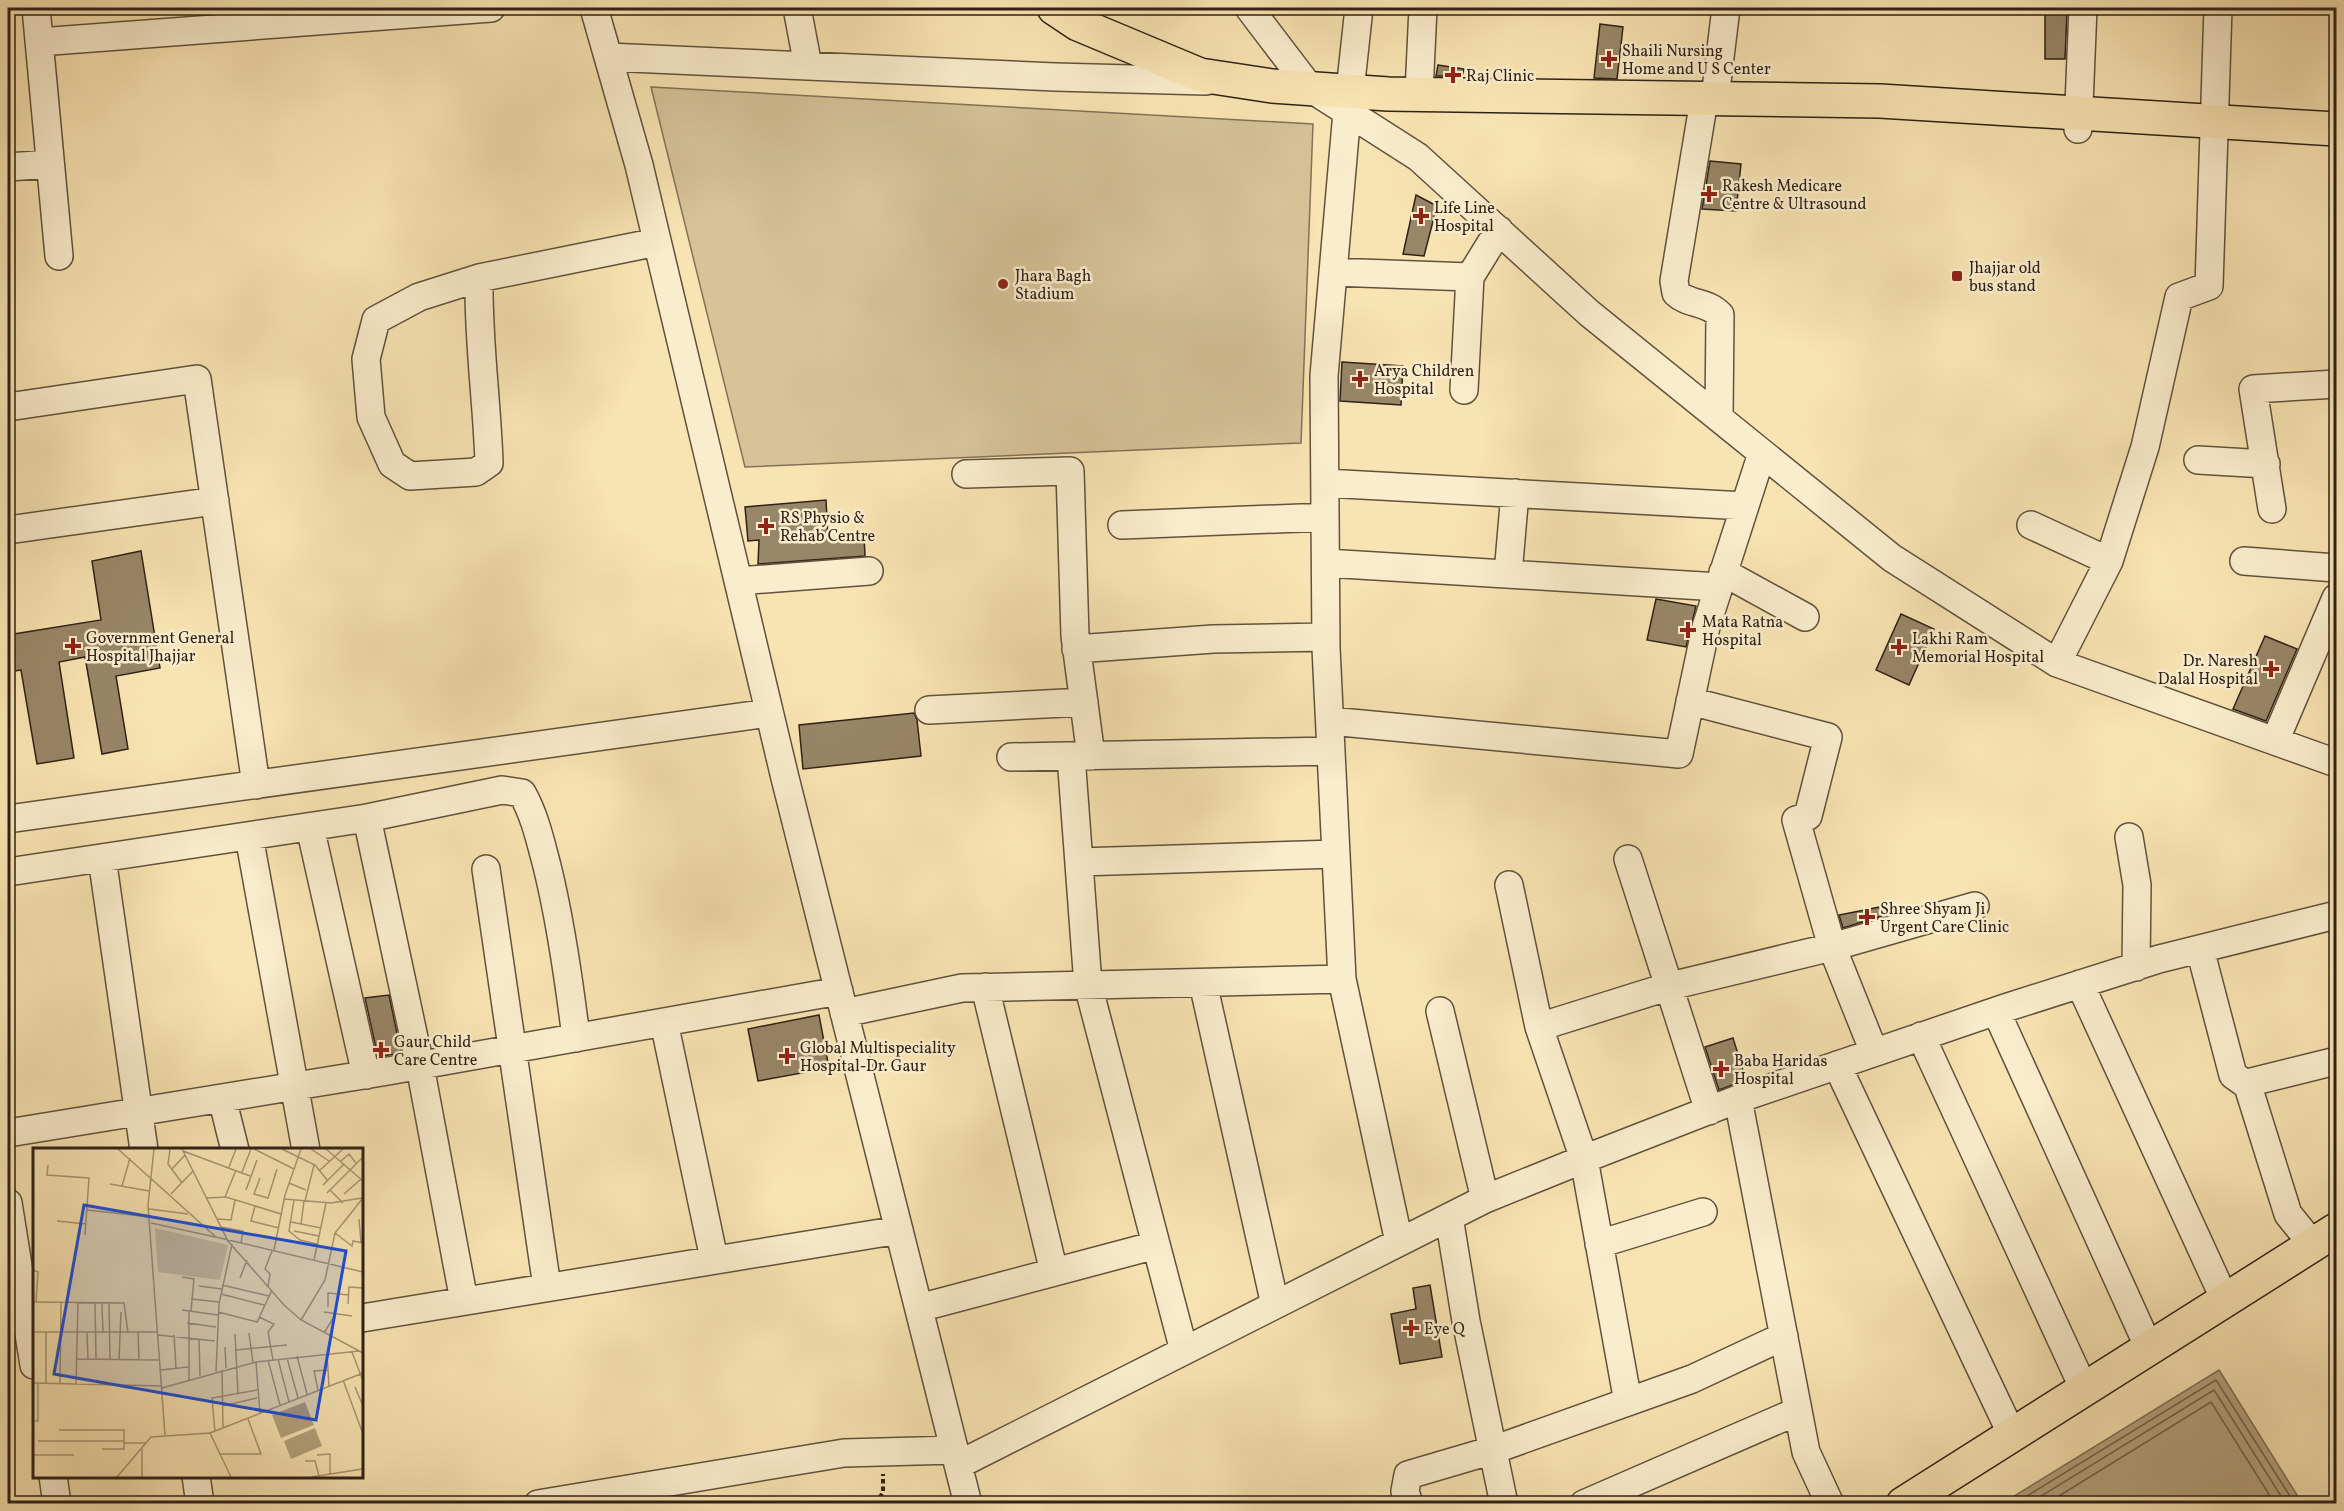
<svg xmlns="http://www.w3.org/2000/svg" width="2344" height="1511" font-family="Vollkorn,serif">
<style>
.green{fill:#d6c398;stroke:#827258;stroke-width:1.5}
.water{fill:#b4a27d;stroke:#7f6e54;stroke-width:1.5}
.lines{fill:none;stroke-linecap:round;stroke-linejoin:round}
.shore{stroke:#72624a;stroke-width:1.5}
.building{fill:#988668;stroke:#2f2117;stroke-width:1.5}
.minor-casing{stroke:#61523e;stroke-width:30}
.major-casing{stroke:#2f2117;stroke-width:36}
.path{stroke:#2f2117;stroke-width:4;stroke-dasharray:4.5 3;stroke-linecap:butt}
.minor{stroke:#faedcd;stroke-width:27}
.major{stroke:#f8e4b2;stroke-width:33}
.poi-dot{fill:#8f2418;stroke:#faedcd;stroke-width:2}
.labels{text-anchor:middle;stroke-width:5;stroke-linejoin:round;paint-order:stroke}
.poi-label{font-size:16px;fill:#2f2117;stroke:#faedcd;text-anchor:start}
.inset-road{fill:none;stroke:#a89674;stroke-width:1.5}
.view{fill:#1d4ed8;fill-opacity:0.15;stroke:#1d4ed8;stroke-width:3}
.inset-edge{fill:none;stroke:#2f2117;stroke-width:3}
</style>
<rect width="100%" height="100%" fill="#f8e4b2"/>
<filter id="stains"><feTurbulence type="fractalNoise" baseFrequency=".00333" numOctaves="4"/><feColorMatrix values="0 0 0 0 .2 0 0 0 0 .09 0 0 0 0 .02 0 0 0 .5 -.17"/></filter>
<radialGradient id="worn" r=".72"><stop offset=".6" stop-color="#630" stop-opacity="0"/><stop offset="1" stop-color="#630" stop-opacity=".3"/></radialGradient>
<!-- green -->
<path class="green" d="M651 87 1313 124 1301 443 745 467Z"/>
<!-- water -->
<path class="water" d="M2219 1370 2302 1503H2003Z"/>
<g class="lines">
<!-- shore -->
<path class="shore" d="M2014 1504 2216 1380 2295 1504
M2028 1504 2214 1390 2286 1504
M2046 1504 2211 1402 2275 1504"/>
</g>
<!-- building -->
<path class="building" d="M2045 11H2067L2065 59H2045Z
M1600 24 1623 27 1617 79 1594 78Z
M1438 65 1464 69 1462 76H1436Z
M1710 161 1741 164 1736 211 1702 209Z
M1416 195 1437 206 1424 256 1403 254Z
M1342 362 1403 366 1401 405 1340 401Z
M826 500 828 539 864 536 865 556 758 564 759 540 748 541 745 507Z
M141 551 160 668 116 676 128 749 102 754 85 657 59 662 74 758 37 764 21 670 8 672V635L101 620 92 561Z
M1656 599 1696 606 1686 647 1647 640Z
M1901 614 1934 629 1909 685 1876 670Z
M2265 636 2297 649 2266 721 2233 709Z
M914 713 917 720 921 756 803 769 799 725Z
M1880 907 1882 916 1843 928 1839 915Z
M389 995 401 1053 378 1057 365 998Z
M819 1015 829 1068 758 1081 748 1029Z
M1733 1038 1746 1080 1719 1090 1705 1047Z
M1430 1285 1442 1357 1400 1364 1391 1314 1416 1309 1413 1288Z"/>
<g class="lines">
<defs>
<path id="minor" d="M36 8 59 256
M594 8 639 165 785 778 968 1504
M797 8 808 66
M1249 8 1310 88 1418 157 1589 313 1892 558 2057 663 2336 763
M39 42 491 8
M608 57 1055 77 1206 81
M1350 91 1359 8
M1419 93 1423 8
M1715 98 1726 8
M1347 112 1324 376 1326 648 1342 979 1399 1242
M1702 112 1674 281 1676 293C1689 305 1707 301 1720 315L1719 418
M2078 129 2083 8
M8 167 50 164
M1333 272 1470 277
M479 278C478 341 487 401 489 463L476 472 410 476 392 464 371 417 366 359 376 320 419 297 479 278 657 242
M1464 390 1470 277 1499 230
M8 407 197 379 256 785
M2198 460 2266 464
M966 474 1070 471 1075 636 1091 756
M1325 483 1745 506
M2272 509 2253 389 2336 384
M1122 525 1325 517
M2031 525 2109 561
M8 530 215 501
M2244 561 2336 568
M1326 563 1719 587
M1723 572 1805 617
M1508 574 1515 493
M738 581 869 571
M1076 649 1213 639 1326 637
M2057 663 2109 561 2145 447 2179 297 2209 286 2218 8
M1690 701 1828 737 1808 816 1796 820 1832 947 1874 1052
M929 710 1084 702
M1330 721 1679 754 1706 627 1762 453
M2275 741 2336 598
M1071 756 1088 985 1184 1351
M1011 757 1331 751
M367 818 420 1066 464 1301
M8 819 769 713
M310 827 366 1075
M249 836 306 1150
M2129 837 2137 885 2136 967
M102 858 144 1150
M1628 859 1709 1111
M1079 862 1336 854
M486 869 547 1287
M8 872 367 818 502 790 522 793C535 816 540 840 547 866 561 923 569 980 576 1038
M1509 885 1539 1027 1584 1159 1628 1402
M2200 949 2233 1075 2247 1085
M1203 983 1275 1305
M2080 984 2225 1300
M985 987 1054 1272
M1440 1011 1485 1199
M1996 1011 2149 1348
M844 1013 962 988 1342 979
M664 1022 714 1259
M1539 1027 1670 986 1832 947 1975 906
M1921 1036 2084 1389
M1837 1065 2012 1435
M222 1098 235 1150
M1738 1099 1806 1452 1830 1504
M8 1133 388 1071 839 991
M8 1203 34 1365
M1449 1217 1466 1321 1504 1504
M1599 1244 1703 1212
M2313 1245 2288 1214 2247 1083 2336 1061
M919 1308 1156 1245
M362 1318 899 1230
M958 1465 1485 1199 1584 1159 1738 1099 2005 1008 2159 959 2336 915
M53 1476 57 1504
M196 1476 200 1504
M538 1504 844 1453 954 1450
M1409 1504 1405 1491 1408 1475 1493 1450 1692 1379 1784 1336
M1584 1504 1798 1411"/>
<path id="major" d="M1054 8 1078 24 1200 75 1272 86 1388 94 1880 101 2336 129
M1903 1504 2336 1230"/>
</defs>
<!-- minor casing -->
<use href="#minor" class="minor-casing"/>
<!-- major casing -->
<use href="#major" class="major-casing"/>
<!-- path -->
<path class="path" d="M876 1504 883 1492V1474"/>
<!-- minor -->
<use href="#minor" class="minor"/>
<!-- major -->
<use href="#major" class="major"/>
</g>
<!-- markers -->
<g class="poi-dot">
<path d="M1606 50h6v6h6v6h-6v6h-6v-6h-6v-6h6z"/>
<path d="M1450 66h6v6h6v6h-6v6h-6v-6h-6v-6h6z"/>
<path d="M1706 185h6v6h6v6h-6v6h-6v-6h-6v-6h6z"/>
<path d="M1418 207h6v6h6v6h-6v6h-6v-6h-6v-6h6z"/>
<rect x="1951" y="270" width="12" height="12" rx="3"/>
<circle cx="1003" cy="284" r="6"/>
<path d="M1357 370h6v6h6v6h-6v6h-6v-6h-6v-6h6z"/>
<path d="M763 517h6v6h6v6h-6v6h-6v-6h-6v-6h6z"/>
<path d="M1685 621h6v6h6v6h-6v6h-6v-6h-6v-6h6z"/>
<path d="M70 637h6v6h6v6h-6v6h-6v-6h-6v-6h6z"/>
<path d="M1896 638h6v6h6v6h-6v6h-6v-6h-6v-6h6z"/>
<path d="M2268 660h6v6h6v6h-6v6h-6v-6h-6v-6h6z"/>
<path d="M1864 908h6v6h6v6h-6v6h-6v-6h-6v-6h6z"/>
<path d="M378 1041h6v6h6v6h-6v6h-6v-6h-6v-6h6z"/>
<path d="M784 1047h6v6h6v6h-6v6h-6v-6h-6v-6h6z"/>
<path d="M1718 1060h6v6h6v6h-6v6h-6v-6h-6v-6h6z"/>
<path d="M1408 1319h6v6h6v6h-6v6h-6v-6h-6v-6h6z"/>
</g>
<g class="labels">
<!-- poi labels -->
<g class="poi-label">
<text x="1622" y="56">Shaili Nursing<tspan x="1622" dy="18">Home and U S Center</tspan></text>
<text x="1466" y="81">Raj Clinic</text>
<text x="1722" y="191">Rakesh Medicare<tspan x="1722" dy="18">Centre &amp; Ultrasound</tspan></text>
<text x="1434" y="213">Life Line<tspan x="1434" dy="18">Hospital</tspan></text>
<text x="1969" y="273">Jhajjar old<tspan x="1969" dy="18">bus stand</tspan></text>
<text x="1015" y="281">Jhara Bagh<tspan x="1015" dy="18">Stadium</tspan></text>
<text x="1374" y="376">Arya Children<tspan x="1374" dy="18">Hospital</tspan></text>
<text x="780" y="523">RS Physio &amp;<tspan x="780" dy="18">Rehab Centre</tspan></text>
<text x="1702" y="627">Mata Ratna<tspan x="1702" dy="18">Hospital</tspan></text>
<text x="86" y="643">Government General<tspan x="86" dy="18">Hospital Jhajjar</tspan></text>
<text x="1912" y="644">Lakhi Ram<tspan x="1912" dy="18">Memorial Hospital</tspan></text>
<text x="2258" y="666" text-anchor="end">Dr. Naresh<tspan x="2258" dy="18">Dalal Hospital</tspan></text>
<text x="1880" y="914">Shree Shyam Ji<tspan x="1880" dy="18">Urgent Care Clinic</tspan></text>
<text x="394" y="1047">Gaur Child<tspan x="394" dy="18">Care Centre</tspan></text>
<text x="800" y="1053">Global Multispeciality<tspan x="800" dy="18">Hospital-Dr. Gaur</tspan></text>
<text x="1734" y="1066">Baba Haridas<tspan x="1734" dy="18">Hospital</tspan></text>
<text x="1424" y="1334">Eye Q</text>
</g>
</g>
<!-- overview -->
<g transform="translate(33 1148)">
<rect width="330" height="330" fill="#f8e4b2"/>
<path d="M122 80 195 97 187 132 125 124Z" fill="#d6c398"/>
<path d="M272 254 281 277 248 290 239 267ZM282 280 289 298 258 311 251 293Z" fill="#b4a27d"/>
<path class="inset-road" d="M85 1 183 89 330 124M121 1 115 57 132 287M137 1 135 16 149 35M149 1 195 93 251 157 268 172 330 205M221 1 261 21M249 1 282 17 295 33M278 1 296 13M293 1 330 33M150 3 217 28M308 13 316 6 323 15M15 17 14 27 56 30 52 87M196 19 203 1M139 21 152 7M286 23 310 1M209 24 218 1M227 30 221 46 235 50 244 21M256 35 273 42M77 36 116 43M290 37 311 16M89 38 97 10M213 42 224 12M297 42 310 55M294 45 330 9M138 46 160 23M311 46 328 31M192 49 203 22M174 50 193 49 248 66M251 51 298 55 329 50M261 52 256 83 267 92 284 96M272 53 281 17M222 58 218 73 246 80M116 61 155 66M54 62 117 69M185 71 198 72 202 52M326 71 328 94M24 73 53 76M258 74 288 80M118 75 182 89M268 76 271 53M188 79 210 83 208 95M261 83 286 88M302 85 319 98 320 93 330 95M241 102 252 47 268 1M281 112 293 55M0 122 5 124 3 154M149 129 161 131 158 163M207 130 214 112M189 137 236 148M166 138 189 141M235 138 237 126 232 121 239 103M188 146 231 157M158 151 186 154M0 154 91 155 95 185M62 155 63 212M69 156 70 185M76 156 77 212M315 156 316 139 330 140M295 159V145L316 147M149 162 185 167M156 163V232M185 164 224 174 239 142M291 164 319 168M226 169 241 176 235 184 240 212M268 172 292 132 302 85 330 50M154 175 183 179M0 184H125M54 184 55 211M105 184 106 212M216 185 220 215M291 185 302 167M202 186 205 246M125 187 182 193M141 187 143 220M166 191 167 228M192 199 193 220M203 202 254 197M319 204 330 233M294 206 296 238M264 208 274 246M254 210 265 250M44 211 127 212M245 211 256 254M86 212 88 164M235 212 247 257M223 214 227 266M128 222 155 219M189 222 190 280M183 224 186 156 199 96M310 232 330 286M0 235 129 238M13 235V184M27 235 28 155M43 236 45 155M322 239 330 258M129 240 223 214 326 203M285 242 281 223 295 222M189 258 224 250M0 273H5V235M26 282H91V301H69M182 284 179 250 224 242M5 293H91M91 295H112M109 299V329M187 306H228L215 271M0 307H41M284 307 297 306V326M272 313H282L286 328M84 329 118 289 177 285M198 329 177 285 330 225M278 329 330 321 329 329"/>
<path class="view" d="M51 57 313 103 283 272 21 226Z"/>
<rect width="330" height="330" class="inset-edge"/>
</g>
<!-- margin -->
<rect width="2344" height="1511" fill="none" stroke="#f8e4b2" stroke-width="30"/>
<rect x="9" y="9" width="2326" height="1493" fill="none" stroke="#2f2117" stroke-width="3"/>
<rect x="15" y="15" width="2314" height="1481" fill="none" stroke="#2f2117" stroke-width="1.5"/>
<rect width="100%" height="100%" filter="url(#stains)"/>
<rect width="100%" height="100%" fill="url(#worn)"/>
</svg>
